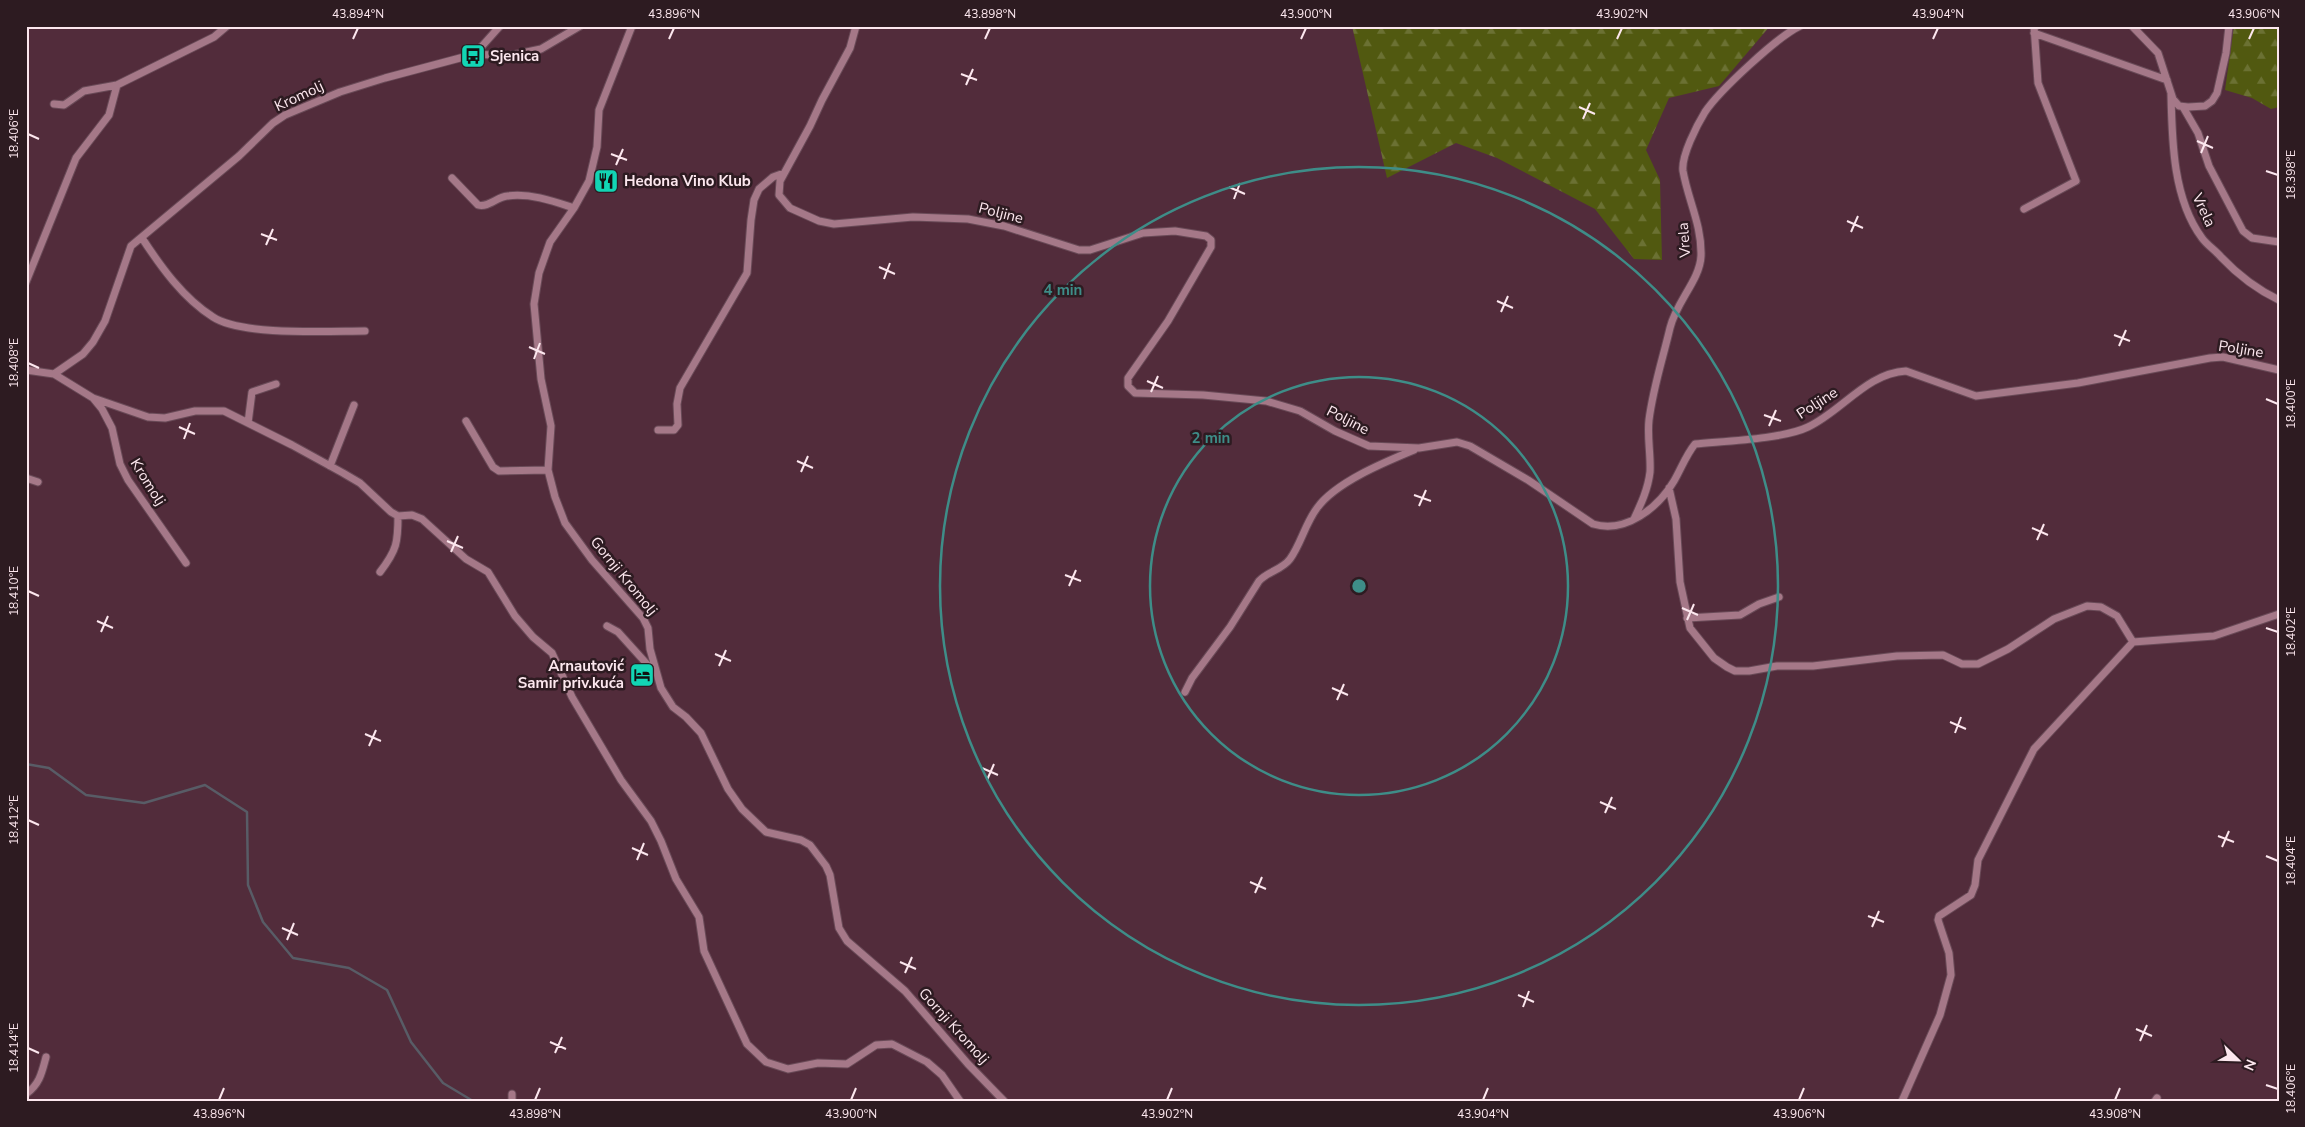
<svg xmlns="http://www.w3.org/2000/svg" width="2305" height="1127" font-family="'Nunito Sans',sans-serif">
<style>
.forest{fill:url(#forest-firs)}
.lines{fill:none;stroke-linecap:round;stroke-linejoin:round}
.stream{stroke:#585c66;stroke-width:2.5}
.street-casing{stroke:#694a57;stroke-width:9}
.street{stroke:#a57888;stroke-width:7}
.ticks{fill:none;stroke:#fce7ee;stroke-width:2}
.ring{fill:none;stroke:#3e8d88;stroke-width:2.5}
.labels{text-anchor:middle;stroke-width:5;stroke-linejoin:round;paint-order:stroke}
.poi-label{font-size:15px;font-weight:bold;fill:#fce7ee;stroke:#2d1b21;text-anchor:start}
.street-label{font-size:15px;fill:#fce7ee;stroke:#2d1b21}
.centre{fill:#3e8d88;stroke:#2d1b21;stroke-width:2.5}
.ring-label{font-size:15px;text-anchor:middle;font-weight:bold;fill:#3e8d88;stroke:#2d1b21;stroke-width:5;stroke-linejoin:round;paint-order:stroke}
.neatline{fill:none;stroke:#fce7ee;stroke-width:2}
.ticks-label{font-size:12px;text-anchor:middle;fill:#fce7ee}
</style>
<defs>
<pattern id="forest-firs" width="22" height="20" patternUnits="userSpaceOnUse" patternTransform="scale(1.25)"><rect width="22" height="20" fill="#515910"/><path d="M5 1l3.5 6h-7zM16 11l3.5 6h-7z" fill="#6b7133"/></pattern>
</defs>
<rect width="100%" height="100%" fill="#522c3b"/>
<!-- forest -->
<path class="forest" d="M1352 26H1770L1719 86 1669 98 1646 150 1660 180 1662 260 1634 259 1595 209 1497 158 1456 143 1387 178Z
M2234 26H2279V107L2271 109 2252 98 2225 90Z"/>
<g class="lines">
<!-- stream -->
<path class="stream" d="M26 764 49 768 86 795 144 803 205 785 247 812 248 885 263 922 293 958 349 968 387 990 411 1042 443 1083 473 1101"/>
<defs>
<path id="street" d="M632 26 599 110 597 147 589 181 574 208 550 242 539 273 534 304 541 379 551 426 548 470 555 497 565 523 592 560 643 618 648 628 650 649 661 688 673 707 686 717 701 733 728 789 742 809 766 832 801 840 810 845 826 866 830 875 839 928 847 941 905 991 968 1064 1004 1101
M856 26 850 48 822 100 810 126 780 181 779 195 790 208 819 221 834 224 913 217 968 219 1004 226 1079 250H1090L1143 233 1175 231 1206 236 1211 240V247L1168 321 1128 378V386L1135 393 1203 395 1266 401 1300 411 1335 431 1369 446 1419 448 1457 442 1470 446 1528 480 1593 524C1625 534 1658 508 1674 481 1681 469 1686 455 1695 444 1726 441 1783 439 1808 427 1842 411 1867 373 1906 371L1976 396 2078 383 2210 358 2223 357 2279 370
M2132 26 2158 53 2173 99 2179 106 2188 107 2205 106 2212 101 2217 93 2226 53 2229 26
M2034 33 2167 80
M475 54 500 26
M2171 94C2172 141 2173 199 2202 238 2207 245 2215 250 2221 257 2238 275 2256 289 2279 300
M54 104 64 105 84 91 117 85
M2183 107 2198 133 2209 166 2243 231 2252 238 2279 242
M452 178 478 205C488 208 497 197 507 196 531 193 553 201 574 208
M2024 209 2076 181 2038 83 2034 26
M142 238C161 267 183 298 213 317 242 336 329 331 365 331
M26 282 76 158 109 115 117 85 214 37 227 26
M26 370 54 374 93 398 102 409 112 428 120 464 128 480 186 563
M54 374 83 354 93 342 105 321 131 246 239 156 273 123 285 115 340 92 385 78 475 54 507 56 541 49 580 26
M93 398 148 417 165 418 195 411H224L292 445 343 473 360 483 391 512 398 516 412 515 422 519 466 559 488 572 515 616 533 637 552 653 572 697 621 780 651 821 661 841 676 879 699 917 704 951 747 1044 766 1062 788 1069 818 1063 847 1064 876 1045 892 1044 927 1062 942 1075 960 1101
M466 421 493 467 499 471 548 470
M248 423 252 392 276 384
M658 430H674L678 425 677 404 680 388 747 273 751 220 754 200 759 189 773 177 784 173
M330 466 354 405
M26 478 38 482
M1669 488 1676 519 1680 582 1690 628 1714 658 1727 667 1735 671H1749L1777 666H1813L1897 656 1943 655 1962 664H1978L2008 649 2054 619 2087 606 2101 607 2117 616 2133 642
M1634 519C1641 504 1648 489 1650 472 1651 455 1647 437 1649 420 1653 388 1663 358 1670 328 1676 302 1700 280 1701 256 1702 225 1688 200 1683 171 1681 156 1697 125 1705 112 1719 91 1777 37 1800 26
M380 572C397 550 398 542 398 516
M1687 618 1740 615 1759 604 1779 597
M607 626 618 632 655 673
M1185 692 1192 678 1230 627 1259 581C1268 571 1282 570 1290 559 1301 544 1305 524 1317 508 1336 482 1385 462 1414 450
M26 1094C40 1084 42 1072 46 1057
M512 1101V1094
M1902 1101 1940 1015 1951 975 1949 953 1938 920 1939 916 1971 895 1975 885 1978 860 2034 749 2133 642 2214 636 2279 614
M2155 1101 2157 1098"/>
</defs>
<!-- street casing -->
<use href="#street" class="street-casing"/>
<!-- street -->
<use href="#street" class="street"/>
</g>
<!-- ticks -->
<path class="ticks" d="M353 39 358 28M669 39 674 28M985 39 990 28M1301 39 1306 28M1617 39 1622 28M1933 39 1938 28M2249 39 2254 28M961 74 977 80M966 85 973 69M1579 107 1595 114M1583 119 1590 103M28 134 39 139M2197 141 2213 148M2201 153 2208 136M611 154 627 160M616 165 623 149M2266 171 2278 175M1229 187 1245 194M1234 199 1240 183M1847 221 1863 228M1851 232 1858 216M261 234 277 240M266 245 273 229M879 267 895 274M884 279 890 263M1497 301 1513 308M1501 312 1508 296M2114 335 2130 341M2119 346 2126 330M529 347 545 354M534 359 540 343M28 363 39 368M1147 381 1163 388M1151 392 1158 376M2266 399 2278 404M1764 415 1781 421M1769 426 1776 410M179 427 195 434M184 439 190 423M797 461 813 468M801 472 808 456M1414 495 1431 501M1419 506 1426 490M2032 528 2048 535M2037 540 2044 524M447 541 463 548M451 552 458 536M1065 575 1081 581M1069 586 1076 570M28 591 39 596M1682 608 1698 615M1687 620 1694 604M97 621 113 628M2266 628 2278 632M101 632 108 616M715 654 731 661M719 666 726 650M1332 688 1348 695M1337 700 1344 684M1950 722 1966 729M1955 733 1961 717M365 734 381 741M369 746 376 730M982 768 998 775M987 780 994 764M1600 802 1616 809M1605 813 1612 797M28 820 39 825M2218 836 2234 842M2222 847 2229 831M632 848 648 855M2266 856 2278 861M637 860 644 843M1250 882 1266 889M1255 893 1262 877M1868 916 1884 922M1872 927 1879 911M282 928 298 935M287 940 294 923M900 962 916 969M905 973 912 957M1518 995 1534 1002M1523 1007 1529 991M2136 1029 2152 1036M2140 1041 2147 1025M550 1042 566 1049M28 1048 39 1053M555 1053 562 1037M2266 1085 2278 1089M219 1100 224 1088M535 1100 540 1088M851 1100 856 1088M1167 1100 1172 1088M1483 1100 1488 1088M1799 1100 1804 1088M2115 1100 2120 1088"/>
<!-- distance rings -->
<g class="ring">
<circle cx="1359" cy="586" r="209"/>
<circle cx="1359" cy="586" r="419"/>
</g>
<!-- icons -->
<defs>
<symbol id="bus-square" viewBox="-11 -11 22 22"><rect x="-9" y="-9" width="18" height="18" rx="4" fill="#12d5b4" stroke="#2d1b21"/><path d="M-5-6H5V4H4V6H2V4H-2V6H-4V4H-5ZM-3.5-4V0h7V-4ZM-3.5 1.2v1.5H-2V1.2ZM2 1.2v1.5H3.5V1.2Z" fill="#111"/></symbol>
<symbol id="restaurant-square" viewBox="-11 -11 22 22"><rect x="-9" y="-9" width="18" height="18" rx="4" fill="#12d5b4" stroke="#2d1b21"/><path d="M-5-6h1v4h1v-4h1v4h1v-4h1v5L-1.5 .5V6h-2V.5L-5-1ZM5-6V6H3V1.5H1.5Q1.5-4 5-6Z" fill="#111"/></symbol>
<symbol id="hotel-square" viewBox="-11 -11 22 22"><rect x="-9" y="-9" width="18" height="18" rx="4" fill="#12d5b4" stroke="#2d1b21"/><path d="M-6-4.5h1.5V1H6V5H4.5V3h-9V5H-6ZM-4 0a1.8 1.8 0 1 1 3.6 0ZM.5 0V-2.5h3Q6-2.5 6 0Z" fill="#111"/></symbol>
</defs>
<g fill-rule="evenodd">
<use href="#bus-square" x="459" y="42" width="28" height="28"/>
<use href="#restaurant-square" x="592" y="167" width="28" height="28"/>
<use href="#hotel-square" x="628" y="661" width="28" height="28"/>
</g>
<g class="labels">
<!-- poi labels -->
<g class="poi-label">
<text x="490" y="61">Sjenica</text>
<text x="624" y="186">Hedona Vino Klub</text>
<text x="624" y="671" text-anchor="end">Arnautović<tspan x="624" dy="17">Samir priv.kuća</tspan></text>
</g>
<!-- street labels -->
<g class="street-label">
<text transform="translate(299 96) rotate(-25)" y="5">Kromolj</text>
<text transform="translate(2204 210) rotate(65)" y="5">Vrela</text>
<text transform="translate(1001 213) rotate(14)" y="5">Poljine</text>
<text transform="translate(1684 240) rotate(-94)" y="5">Vrela</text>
<text transform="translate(2241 349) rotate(9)" y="5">Poljine</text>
<text transform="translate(1817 403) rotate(-33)" y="5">Poljine</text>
<text transform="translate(1348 420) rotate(27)" y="5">Poljine</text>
<text transform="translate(148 482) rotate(58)" y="5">Kromolj</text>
<text transform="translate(624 576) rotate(51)" y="5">Gornji Kromolj</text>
<text transform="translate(954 1026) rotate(48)" y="5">Gornji Kromolj</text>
</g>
</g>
<circle cx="1359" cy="586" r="8" class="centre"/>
<g class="ring-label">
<text x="1063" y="295">4 min</text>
<text x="1211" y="443">2 min</text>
</g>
<!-- border -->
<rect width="2305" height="1127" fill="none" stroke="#2d1b21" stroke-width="55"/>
<!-- north arrow -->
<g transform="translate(2238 1060) rotate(113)" stroke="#2d1b21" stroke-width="4" paint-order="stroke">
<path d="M0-4L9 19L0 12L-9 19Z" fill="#fce7ee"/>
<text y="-8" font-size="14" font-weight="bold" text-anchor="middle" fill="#fce7ee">N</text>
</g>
<rect x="28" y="28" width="2250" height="1072" class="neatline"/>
<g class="ticks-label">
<text x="358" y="18">43.894°N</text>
<text x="674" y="18">43.896°N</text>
<text x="990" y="18">43.898°N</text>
<text x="1306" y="18">43.900°N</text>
<text x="1622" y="18">43.902°N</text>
<text x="1938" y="18">43.904°N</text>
<text x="2254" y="18">43.906°N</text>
<text transform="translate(14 134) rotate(-90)" y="4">18.406°E</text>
<text transform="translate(2291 175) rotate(-90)" y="4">18.398°E</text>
<text transform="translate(14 363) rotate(-90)" y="4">18.408°E</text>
<text transform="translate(2291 404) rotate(-90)" y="4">18.400°E</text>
<text transform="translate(14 591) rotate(-90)" y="4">18.410°E</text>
<text transform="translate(2291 632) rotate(-90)" y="4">18.402°E</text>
<text transform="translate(14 820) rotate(-90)" y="4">18.412°E</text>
<text transform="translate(2291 861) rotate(-90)" y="4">18.404°E</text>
<text transform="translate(14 1048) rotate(-90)" y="4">18.414°E</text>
<text transform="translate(2291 1089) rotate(-90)" y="4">18.406°E</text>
<text x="219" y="1118">43.896°N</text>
<text x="535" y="1118">43.898°N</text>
<text x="851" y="1118">43.900°N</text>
<text x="1167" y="1118">43.902°N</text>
<text x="1483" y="1118">43.904°N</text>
<text x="1799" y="1118">43.906°N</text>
<text x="2115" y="1118">43.908°N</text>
</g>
</svg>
